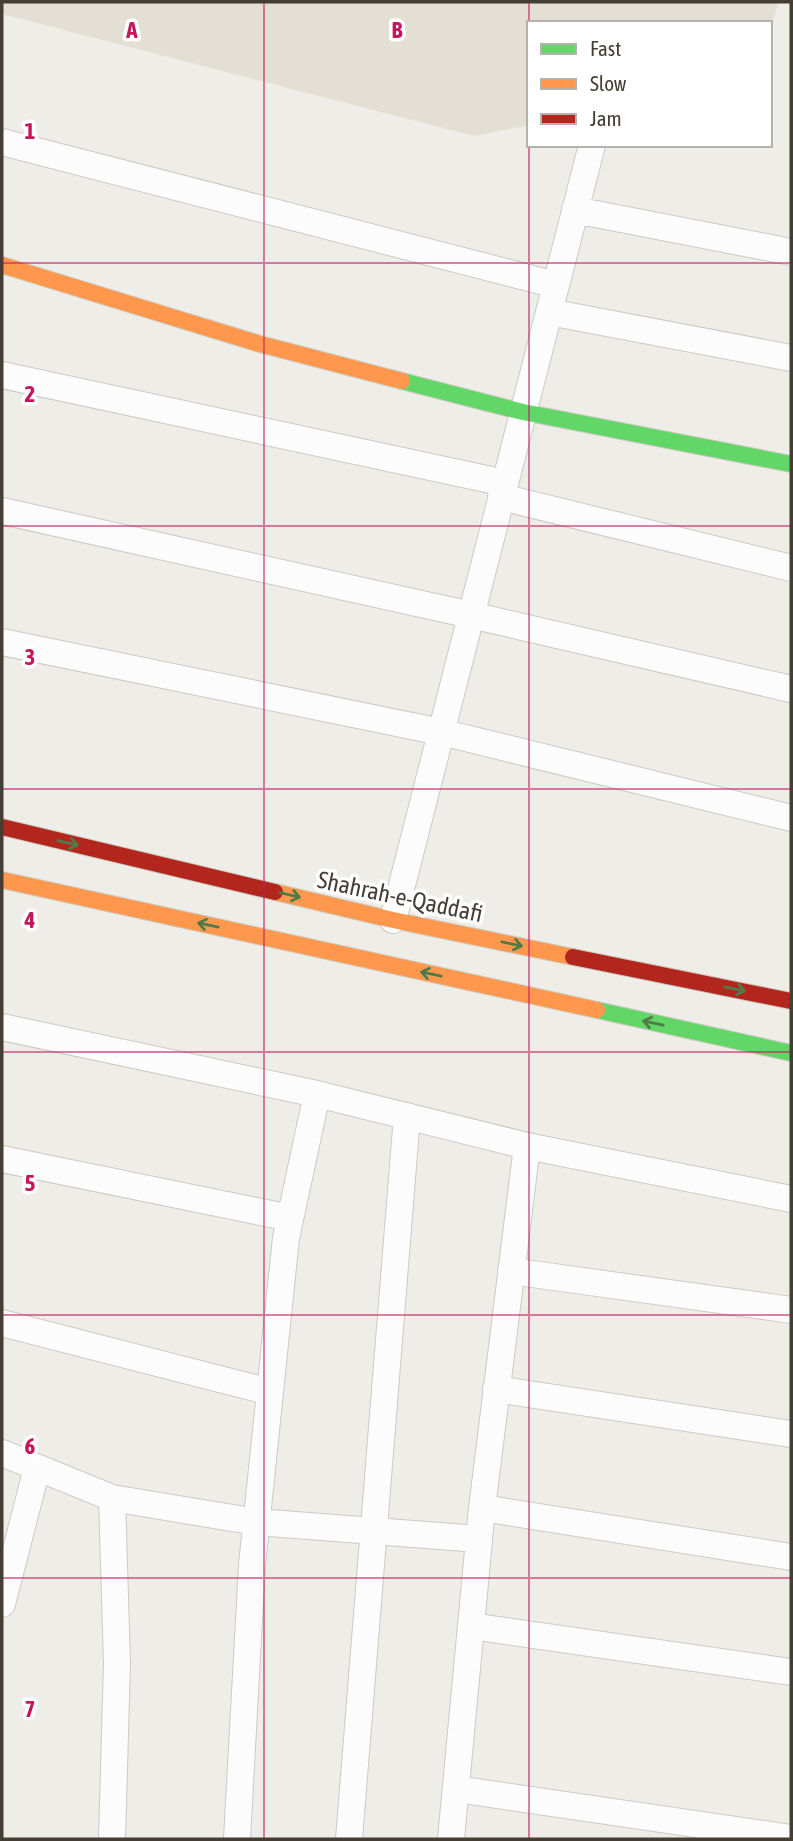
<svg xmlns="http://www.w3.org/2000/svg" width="793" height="1841" font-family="'Asap Condensed',sans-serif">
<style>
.residential{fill:#e3dfd5}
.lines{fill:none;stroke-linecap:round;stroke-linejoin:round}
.street-casing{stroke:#cccac5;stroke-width:28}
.fast-casing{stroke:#cecabf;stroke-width:18}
.slow-casing{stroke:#cecabf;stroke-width:18}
.jam-casing{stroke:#cecabf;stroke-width:18}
.street{stroke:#fcfcfc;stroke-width:26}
.fast{stroke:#63d668;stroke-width:16}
.slow{stroke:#ff974d;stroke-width:16}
.jam{stroke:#b3261e;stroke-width:16}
.oneway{stroke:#507b49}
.grid{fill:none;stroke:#c2185b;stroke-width:2;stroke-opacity:0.55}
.labels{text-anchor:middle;stroke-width:7;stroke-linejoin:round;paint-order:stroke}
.street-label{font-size:24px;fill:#443e34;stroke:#fff}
.grid-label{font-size:23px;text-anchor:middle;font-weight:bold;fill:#c2185b;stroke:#fff;stroke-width:7;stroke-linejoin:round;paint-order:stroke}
</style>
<rect width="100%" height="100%" fill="#eeede8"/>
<!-- residential -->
<path class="residential" d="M2 2H779L770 29V23H529V125L474 136 2 14Z"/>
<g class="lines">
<defs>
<path id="street" d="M2 142 556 285
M575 210 791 252
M549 312 791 358
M2 375 505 483
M501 497 791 568
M2 511 471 615 791 689
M2 642 441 732 791 818
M393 920 592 145
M2 1027 317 1094 527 1146 791 1199
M2 1159 290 1218
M511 1271 791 1310
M2 1323 270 1392
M496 1389 791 1434
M2 1453 112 1498 256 1522 479 1539
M112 1498 117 1663 112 1839
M482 1508 791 1557
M2 1604 37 1468
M471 1626 791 1672
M456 1789 791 1838
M237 1839 252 1565 286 1238 317 1094
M349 1839 407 1116
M451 1839 482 1508 527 1146"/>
<path id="fast" d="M402 381 523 412 791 464
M597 1010 791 1053"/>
<path id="slow" d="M2 265 260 344 402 381
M2 880 597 1010
M275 892 393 920 573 957"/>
<path id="jam" d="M2 827 275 892
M573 957 791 1001"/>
</defs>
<!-- street casing -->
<use href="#street" class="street-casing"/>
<!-- fast casing -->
<use href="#fast" class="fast-casing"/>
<!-- slow casing -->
<use href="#slow" class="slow-casing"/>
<!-- jam casing -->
<use href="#jam" class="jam-casing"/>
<!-- street -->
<use href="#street" class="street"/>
<!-- fast -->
<use href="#fast" class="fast"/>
<!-- slow -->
<use href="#slow" class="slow"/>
<!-- jam -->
<use href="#jam" class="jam"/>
</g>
<!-- one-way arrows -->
<defs><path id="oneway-shaft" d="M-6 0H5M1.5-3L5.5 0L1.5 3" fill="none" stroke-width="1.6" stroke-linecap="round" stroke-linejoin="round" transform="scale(1.75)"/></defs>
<g class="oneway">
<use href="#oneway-shaft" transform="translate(68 843) rotate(13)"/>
<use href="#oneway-shaft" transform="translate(290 895) rotate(13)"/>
<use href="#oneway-shaft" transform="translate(208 925) rotate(-168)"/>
<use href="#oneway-shaft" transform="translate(512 944) rotate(12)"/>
<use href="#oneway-shaft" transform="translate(431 974) rotate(-168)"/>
<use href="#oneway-shaft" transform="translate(735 989) rotate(12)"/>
<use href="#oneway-shaft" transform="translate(653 1023) rotate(-168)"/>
</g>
<!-- grid -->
<path class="grid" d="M264 2V1839M529 2V1839M2 263H791M2 526H791M2 789H791M2 1052H791M2 1315H791M2 1578H791"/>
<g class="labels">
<!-- street labels -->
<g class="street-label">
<text transform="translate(400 897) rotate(12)" y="8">Shahrah-e-Qaddafi</text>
</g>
</g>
<g class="grid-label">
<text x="132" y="38">A</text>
<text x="397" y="38">B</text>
<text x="30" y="139">1</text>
<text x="30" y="402">2</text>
<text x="30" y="665">3</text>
<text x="30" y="928">4</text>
<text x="30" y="1191">5</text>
<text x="30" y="1454">6</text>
<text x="30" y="1717">7</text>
</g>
<!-- border -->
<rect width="793" height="1841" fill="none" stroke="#443e34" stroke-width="7"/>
<!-- legend -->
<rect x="527" y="21" width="245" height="126" fill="#ffffff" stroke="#b4b2ae" stroke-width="2"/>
<rect x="541" y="44" width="35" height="10" fill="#63d668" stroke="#b4b2ae" stroke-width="2"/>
<text x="590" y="56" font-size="21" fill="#443e34">Fast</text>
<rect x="541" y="79" width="35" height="10" fill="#ff974d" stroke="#b4b2ae" stroke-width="2"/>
<text x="590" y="91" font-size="21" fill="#443e34">Slow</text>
<rect x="541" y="114" width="35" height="10" fill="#b3261e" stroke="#b4b2ae" stroke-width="2"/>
<text x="590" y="126" font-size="21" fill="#443e34">Jam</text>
</svg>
